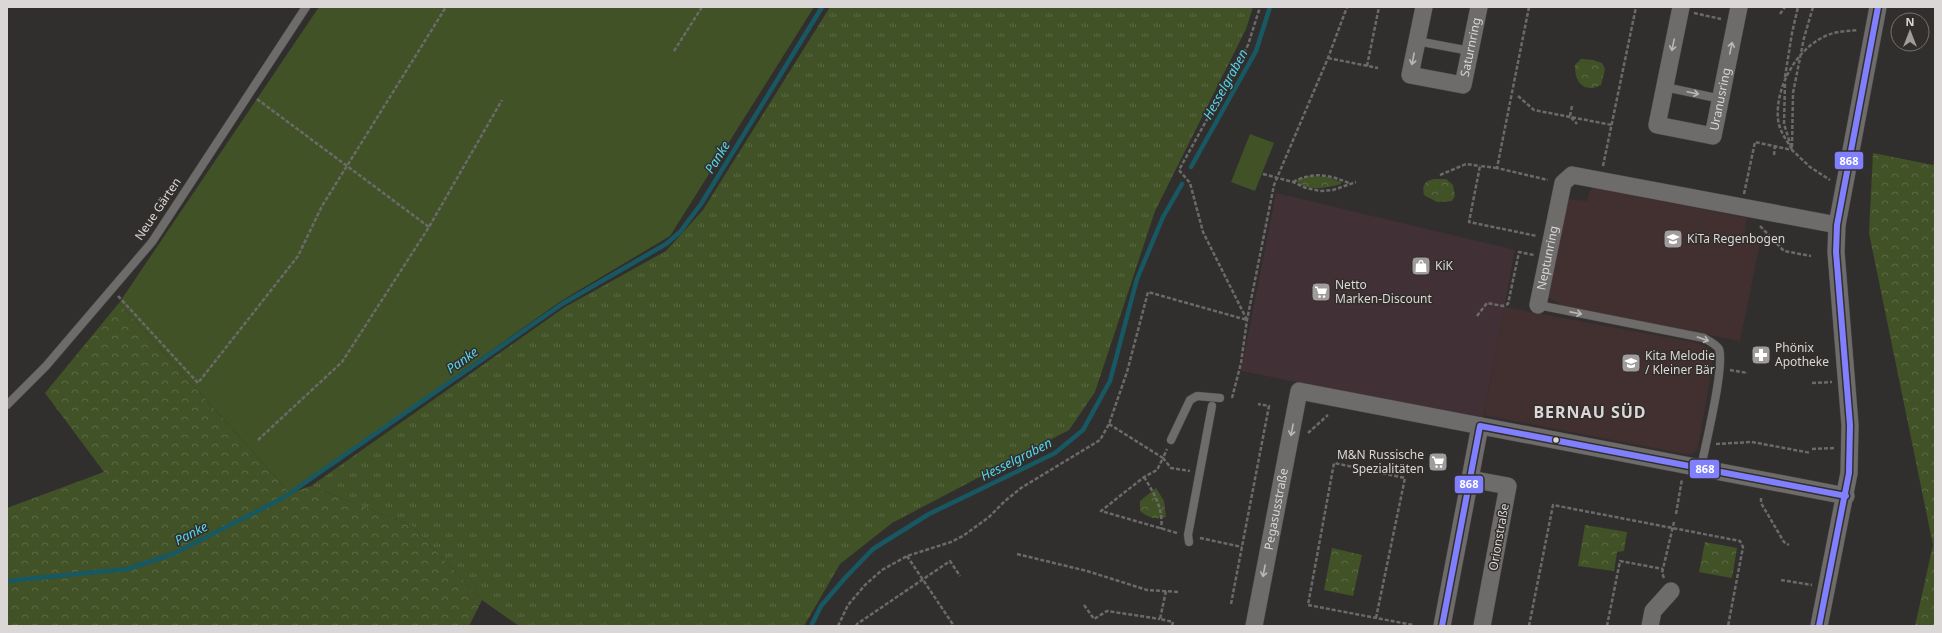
<svg xmlns="http://www.w3.org/2000/svg" width="1942" height="633" font-family="'Noto Sans',sans-serif">
<style>
.commercial{fill:#413035}
.education{fill:#423030}
.grass{fill:url(#grass-tufts)}
.forest{fill:url(#forest-crowns)}
.garden{fill:#415227}
.lines{fill:none;stroke-linecap:round;stroke-linejoin:round}
.stream{stroke:#175863;stroke-width:4.5}
.service-casing{stroke:#4b4a49;stroke-width:9}
.minor-casing{stroke:#4b4a49;stroke-width:18}
.path{stroke:#6c6a69;stroke-width:2.5;stroke-dasharray:4 2;stroke-linecap:butt}
.service{stroke:#6e6c6b;stroke-width:8}
.minor{stroke:#6e6c6b;stroke-width:17}
.bus-1-casing{stroke:#322e2c;stroke-width:9}
.bus-1{stroke:#8080ff;stroke-width:6}
.oneway{stroke:#bab7b6}
.bus-dot{fill:#dad7d6;stroke:#322e2c;stroke-width:1.5}
.labels{text-anchor:middle;stroke-width:3;stroke-linejoin:round;paint-order:stroke}
.street-label{font-size:12px;fill:#dad7d6;stroke:#322e2c}
.poi-label{font-size:12px;fill:#dad7d6;stroke:#322e2c;text-anchor:start}
.water-label{font-size:13px;font-style:italic;fill:#53d6ec;stroke:#322e2c}
.district-label{font-size:16px;font-weight:bold;letter-spacing:1px;fill:#dad7d6;stroke:#322e2c}
.line-badge{stroke:#322e2c;stroke-width:1.5}
.badge-label{font-size:11px;text-anchor:middle;font-weight:bold;fill:#fff}
</style>
<defs>
<pattern id="grass-tufts" width="24" height="20" patternUnits="userSpaceOnUse"><rect width="24" height="20" fill="#415227"/><path d="M3 7l-1-3M5 7V3M7 7l1-3M15 17l-1-3M17 17v-4M19 17l1-3" fill="none" stroke="#5c6a46"/></pattern>
<pattern id="forest-crowns" width="20" height="18" patternUnits="userSpaceOnUse"><rect width="20" height="18" fill="#415227"/><path d="M2 6a3 3 0 1 1 6 0M12 15a3 3 0 1 1 6 0" fill="none" stroke="#5c6a46"/></pattern>
</defs>
<rect width="100%" height="100%" fill="#312f2d"/>
<!-- commercial -->
<path class="commercial" d="M1276 193 1515 250 1483 418 1241 371Z"/>
<!-- education -->
<path class="education" d="M1594 188 1747 218 1744 238 1760 243 1740 341 1563 306 1548 297 1546 281 1567 199 1587 201 1590 190Z
M1504 307 1697 343 1708 348 1712 360V368L1698 448 1693 454H1685L1484 415Z"/>
<!-- grass -->
<path class="grass" d="M830 7H1253L1246 29 1155 211 1095 392 1069 430 892 523 840 564 804 626H519L482 600 412 526 311 486 565 307 666 251 703 210Z"/>
<!-- forest -->
<path class="forest" d="M1581 59 1593 60 1602 63 1605 69 1601 85C1584 94 1574 82 1575 65Z
M1873 153 1933 165 1935 154V626H1915L1933 545 1869 233Z
M1308 176 1328 177 1341 182V184C1328 188 1308 192 1296 181Z
M1434 179H1446L1453 185 1455 196 1452 201 1437 202 1424 195C1422 186 1424 181 1434 179Z
M119 303 290 493 311 486 412 526 482 600 469 626H7V508L104 472 45 393Z
M1156 488 1164 501 1166 517C1155 520 1149 518 1140 511V501Z
M1585 525 1627 532 1624 551 1617 552 1614 571 1578 566Z
M1705 542 1737 548 1732 578 1699 572Z
M1332 548 1362 555 1353 596 1324 590Z"/>
<!-- garden -->
<path class="garden" d="M319 7H814L670 236 561 301 290 493 119 303Z
M1250 134 1274 143 1255 191 1231 182Z"/>
<g class="lines">
<!-- stream -->
<path class="stream" d="M1191 167 1256 51 1270 7
M7 581 127 569 173 554 283 498 562 304 666 244 680 232 701 204 822 7
M811 626 821 606 845 578 873 549 929 514 1055 453 1083 430 1110 381 1137 279 1163 217 1182 184"/>
<defs>
<path id="service" d="M1417 41 1470 51
M1665 87 1721 99
M1538 305 1704 338C1709 341 1716 344 1719 349 1725 367 1705 446 1701 468
M7 405 46 366 152 242 306 7
M1171 440 1190 400 1197 396 1220 398
M1189 542 1188 535 1212 406"/>
<g id="minor">
<path id="s1" d="M1424 7 1410 75 1463 85 1479 7"/>
<path id="s2" d="M1681 7 1657 125 1713 136 1739 7"/>
<path id="s3" d="M1538 305 1563 183 1572 175 1837 225"/>
<path d="M1470 479 1508 486 1482 626"/>
<path id="s4" d="M1254 626 1299 391 1846 496"/>
<path d="M1442 626 1480 426"/>
<path d="M1650 626 1653 611 1671 591"/>
<path d="M1819 626 1849 473 1850 425 1836 252 1837 225 1878 7"/>
</g>
</defs>
<!-- service casing -->
<use href="#service" class="service-casing"/>
<!-- minor casing -->
<use href="#minor" class="minor-casing"/>
<!-- path -->
<path class="path" d="M1529 7 1497 168 1548 180
M1694 13 1721 19
M1780 14 1785 7
M674 51 702 7
M1328 58 1378 68
M1367 66 1379 7
M1785 77 1792 33 1798 7
M1785 84 1784 124 1791 146
M1518 96 1534 110 1612 125
M257 99 429 227
M1572 106 1570 116 1577 124
M1792 147 1793 93 1804 38 1813 7
M1792 149C1786 140 1779 130 1778 119 1775 87 1797 47 1828 35 1837 31 1848 31 1858 30
M1774 155 1775 146
M1603 166 1636 7
M1497 168 1480 166 1469 222 1537 236
M1263 174 1293 182 1306 188 1320 191 1333 190 1356 182
M1440 175 1466 164 1480 166
M1293 182C1313 171 1331 175 1351 184
M1744 194 1755 142 1792 150 1810 167 1830 180
M1760 226 1784 251 1811 256
M118 296 198 383 298 256 322 206 446 7
M1477 316 1487 303 1503 306 1508 304 1519 252 1534 255
M1247 320 1203 232 1190 183 1179 170 1248 45 1260 7
M1730 370 1748 373
M1812 383 1832 382
M1232 398 1241 363 1247 320 1274 185 1328 58 1347 7
M1109 424 1163 458 1167 449
M1308 433 1328 415
M258 440 342 362 429 227 502 100
M1716 444 1752 442 1811 453
M1812 449 1835 448
M1144 477C1154 493 1164 510 1161 529
M1761 498V503L1784 542 1789 545
M1676 514 1682 479
M1177 533 1101 511 1144 477 1157 470 1163 458 1171 468 1190 471
M1200 538 1242 547
M1017 554 1087 571 1147 590 1179 592
M907 556 954 626
M1664 578 1662 573 1674 522
M1781 580 1812 585
M1166 591 1160 619 1173 622 1172 626
M1231 604 1269 406 1258 404
M1084 605 1094 619 1107 611 1160 619
M1376 618 1405 478 1334 463 1308 605 1413 625
M838 626 848 605 865 585 882 570 907 556 951 542 963 536 989 517 1005 501 1021 488 1100 440 1109 424 1127 372 1148 292 1247 320
M856 626 857 624 950 561 960 576
M1529 626 1553 505 1740 541 1743 547 1728 626
M1607 626 1620 561 1663 569"/>
<!-- service -->
<use href="#service" class="service"/>
<!-- minor -->
<use href="#minor" class="minor"/>
<defs>
<path id="bus-1" d="M1442 626 1480 426 1846 496
M1819 626 1849 473 1850 425 1836 252 1837 225 1878 7"/>
</defs>
<!-- bus-1 casing -->
<use href="#bus-1" class="bus-1-casing"/>
<!-- bus-1 -->
<use href="#bus-1" class="bus-1"/>
</g>
<!-- one-way arrows -->
<defs><path id="oneway-shaft" d="M-6 0H5M1.5-3L5.5 0L1.5 3" fill="none" stroke-width="1.6" stroke-linecap="round" stroke-linejoin="round"/></defs>
<g class="oneway">
<use href="#oneway-shaft" transform="translate(1673 45) rotate(102)"/>
<use href="#oneway-shaft" transform="translate(1731 48) rotate(-78)"/>
<use href="#oneway-shaft" transform="translate(1413 59) rotate(101)"/>
<use href="#oneway-shaft" transform="translate(1693 93) rotate(12)"/>
<use href="#oneway-shaft" transform="translate(1576 313) rotate(11)"/>
<use href="#oneway-shaft" transform="translate(1703 339) rotate(19)"/>
<use href="#oneway-shaft" transform="translate(1292 430) rotate(101)"/>
<use href="#oneway-shaft" transform="translate(1264 571) rotate(101)"/>
</g>
<!-- icons -->
<defs>
<symbol id="school-square" viewBox="-11 -11 22 22"><rect x="-9" y="-9" width="18" height="18" rx="4" fill="#9f9c9b" stroke="#322e2c"/><path d="M0-5L7-2L0 1L-7-2ZM-4 1L0 2.5L4 1V4Q0 6-4 4Z" fill="#fff"/></symbol>
<symbol id="shop-square" viewBox="-11 -11 22 22"><rect x="-9" y="-9" width="18" height="18" rx="4" fill="#9f9c9b" stroke="#322e2c"/><path d="M-5-2.5h2.3a2.7 3.5 0 0 1 5.4 0H5L5.5 6h-11ZM-1.5-2.5h3a1.5 2.3 0 0 0-3 0Z" fill="#fff"/></symbol>
<symbol id="supermarket-square" viewBox="-11 -11 22 22"><rect x="-9" y="-9" width="18" height="18" rx="4" fill="#9f9c9b" stroke="#322e2c"/><path d="M-6-5.5h2.5l.6 2H6L4.5 2H-2.5L-4.4-4H-6ZM-1.5 3.2a1.3 1.3 0 1 0 .1 0ZM3 3.2a1.3 1.3 0 1 0 .1 0Z" fill="#fff"/></symbol>
<symbol id="pharmacy-square" viewBox="-11 -11 22 22"><rect x="-9" y="-9" width="18" height="18" rx="4" fill="#9f9c9b" stroke="#322e2c"/><path d="M-2-6h4v4h4v4h-4v4h-4v-4h-4v-4h4Z" fill="#fff"/></symbol>
</defs>
<g fill-rule="evenodd">
<use href="#school-square" x="1662" y="228" width="22" height="22"/>
<use href="#shop-square" x="1410" y="255" width="22" height="22"/>
<use href="#supermarket-square" x="1310" y="281" width="22" height="22"/>
<use href="#pharmacy-square" x="1750" y="344" width="22" height="22"/>
<use href="#school-square" x="1620" y="352" width="22" height="22"/>
<use href="#supermarket-square" x="1427" y="451" width="22" height="22"/>
</g>
<!-- markers -->
<circle class="bus-dot" cx="1556" cy="440" r="3.5"/>
<g class="labels">
<!-- street labels -->
<g class="street-label">
<text dy="4" stroke="none"><textPath href="#s1" startOffset="162">Saturnring</textPath></text>
<text dy="4" stroke="none"><textPath href="#s2" startOffset="215">Uranusring</textPath></text>
<text transform="translate(158 209) rotate(-56)" y="4">Neue Gärten</text>
<text dy="4" stroke="none"><textPath href="#s3" startOffset="48">Neptunring</textPath></text>
<text dy="4" stroke="none"><textPath href="#s4" startOffset="119">Pegasusstraße</textPath></text>
<text transform="translate(1499 537) rotate(-80)" y="4">Orionstraße</text>
</g>
<!-- poi labels -->
<g class="poi-label">
<text x="1687" y="243">KiTa Regenbogen</text>
<text x="1435" y="270">KiK</text>
<text x="1335" y="289">Netto<tspan x="1335" dy="14">Marken-Discount</tspan></text>
<text x="1775" y="352">Phönix<tspan x="1775" dy="14">Apotheke</tspan></text>
<text x="1645" y="360">Kita Melodie<tspan x="1645" dy="14">/ Kleiner Bär</tspan></text>
<text x="1424" y="459" text-anchor="end">M&amp;N Russische<tspan x="1424" dy="14">Spezialitäten</tspan></text>
</g>
<!-- water labels -->
<g class="water-label">
<text transform="translate(1225 84) rotate(-61)" y="5">Hesselgraben</text>
<text transform="translate(717 157) rotate(-58)" y="5">Panke</text>
<text transform="translate(462 360) rotate(-35)" y="5">Panke</text>
<text transform="translate(1016 459) rotate(-27)" y="5">Hesselgraben</text>
<text transform="translate(191 533) rotate(-27)" y="5">Panke</text>
</g>
<!-- district labels -->
<g class="district-label">
<text x="1590" y="418">BERNAU SÜD</text>
</g>
</g>
<g class="line-badge">
<rect x="1834" y="151" width="30" height="19" rx="4" fill="#8080ff"/>
<rect x="1689" y="459" width="31" height="20" rx="4" fill="#8080ff"/>
<rect x="1454" y="475" width="30" height="19" rx="4" fill="#8080ff"/>
</g>
<g class="badge-label">
<text x="1849" y="165">868</text>
<text x="1705" y="473">868</text>
<text x="1469" y="488">868</text>
</g>
<!-- border -->
<rect width="1942" height="633" fill="none" stroke="#dad7d6" stroke-width="16"/>
<!-- north arrow -->
<g transform="translate(1910 32)"><circle r="19" fill="#322e2c" stroke="#757270"/>
<path d="M0-3L7 15L0 10L-7 15Z" fill="#9f9c9b"/>
<text y="-6" font-size="11" font-weight="bold" text-anchor="middle" fill="#dad7d6">N</text>
</g>
</svg>
